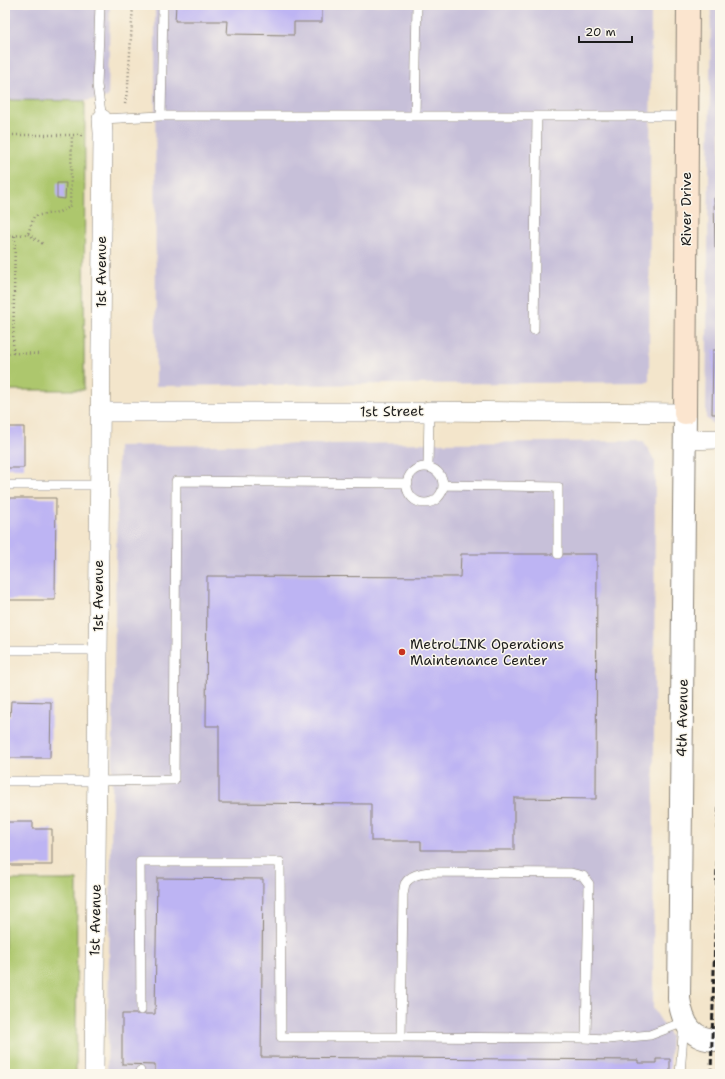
<svg xmlns="http://www.w3.org/2000/svg" width="725" height="1079" font-family="'Shantell Sans',sans-serif">
<style>
.industrial{fill:#c7c0d9}
.green{fill:#adc76d;stroke:#647244}
.building{fill:#bdb4f3}
.lines{fill:none;stroke-linecap:round;stroke-linejoin:round}
.service-casing{stroke:#888074;stroke-width:10}
.minor-casing{stroke:#888074;stroke-width:20}
.tertiary-casing{stroke:#888074;stroke-width:24}
.secondary-casing{stroke:#888074;stroke-width:24}
.path{stroke:#888074;stroke-width:2.5;stroke-dasharray:1 3;stroke-linecap:butt}
.service{stroke:#fff;stroke-width:9}
.minor{stroke:#fff;stroke-width:19}
.tertiary{stroke:#fff;stroke-width:22}
.secondary{stroke:#fbe5cf;stroke-width:22}
.rail{stroke:#1c1c1c;stroke-width:3;stroke-dasharray:6 3;stroke-linecap:butt}
.poi-dot{fill:#c8321e;stroke:#fbf7ec;stroke-width:1.5}
.labels{text-anchor:middle;stroke-width:3;stroke-linejoin:round;paint-order:stroke}
.street-label{font-size:14px;fill:#1c1c1c;stroke:#fbf7ec}
.poi-label{font-size:14px;fill:#1c1c1c;stroke:#fbf7ec;text-anchor:start}
</style>
<rect width="100%" height="100%" fill="#fbf7ec"/>
<filter id="ink" filterUnits="userSpaceOnUse"><feTurbulence type="fractalNoise" baseFrequency=".025" numOctaves="2"/><feDisplacementMap in="SourceGraphic" scale="8" xChannelSelector="R" yChannelSelector="G"/><feConvolveMatrix kernelMatrix="1 2 1 2 8 2 1 2 1" color-interpolation-filters="sRGB"/></filter>
<filter id="wash" filterUnits="userSpaceOnUse"><feTurbulence type="fractalNoise" baseFrequency=".012" numOctaves="4" result="noise"/><feDisplacementMap in="SourceGraphic" scale="16" xChannelSelector="R" yChannelSelector="G"/><feGaussianBlur stdDeviation="0.9" result="paint"/><feColorMatrix in="noise" values="0 0 0 0 0 0 0 0 0 0 0 0 0 0 0 0 0 1.4 0 .05"/><feComposite in="paint" operator="in"/></filter>
<g filter="url(#wash)">
<rect width="100%" height="100%" fill="#f3e5cb"/>
<!-- industrial -->
<path class="industrial" d="M5 5H110L108 97 85 101 5 100Z
M155 5H651L649 382 156 386Z
M711 5H720V427H717L706 418Z
M643 441 655 461 653 1008 671 1037 669 1074H107L118 446Z"/>
<!-- green -->
<path class="green" d="M5 100 85 101 84 390H5Z
M5 880H77L76 1074H5Z"/>
<g id="blocks">
<!-- building -->
<path class="building" d="M176 5H322V22H294V35L227 34 228 21H175Z
M57 183H66L65 199 57 198Z
M720 197V248H715L714 198Z
M713 350H720V414H712Z
M5 427H24V468H5Z
M6 498H56L55 600H5Z
M461 554H597L596 799 514 798V850H421V841H371V804L219 803V726H206L207 576 460 577Z
M11 701 51 702 50 758H5V716H10Z
M5 822H33V829H52V865H5Z
M157 878 263 879 261 1057 638 1060V1063H656V1059H670V1074H155V1065L122 1064V1014H155Z"/>
</g>
</g>
<g filter="url(#ink)">
<use href="#blocks" fill-opacity="0" stroke="#888074" stroke-width="1"/>
<g class="lines">
<defs>
<path id="service" d="M100 5 97 85 102 119 161 116H687
M161 116 163 5
M415 116 417 5
M534 330 537 116
M428 467 429 411
M407 485a18 18 0 1 1 36 0a18 18 0 1 1-36 0Z
M5 485H99
M443 485 558 487V554
M5 650H98
M5 781H97L174 780 176 481 408 483
M141 1010 140 862H280L281 1037H401
M586 1038 589 884 583 876 571 873 431 872C421 873 410 875 405 884 404 887 404 891 403 894L401 1037 583 1038 608 1039 650 1035 684 1022 680 1074
M140 1074V1071"/>
<path id="minor" d="M100 412H425L429 411 685 413
M685 440 720 439
M94 1074 103 133 102 119"/>
<path id="tertiary" d="M685 413 679 999C683 1025 692 1041 720 1040"/>
<path id="secondary" d="M685 413 688 5"/>
</defs>
<!-- service casing -->
<use href="#service" class="service-casing"/>
<!-- minor casing -->
<use href="#minor" class="minor-casing"/>
<!-- tertiary casing -->
<use href="#tertiary" class="tertiary-casing"/>
<!-- secondary casing -->
<use href="#secondary" class="secondary-casing"/>
<!-- path -->
<path class="path" d="M125 104 128 85 133 5
M5 135H85
M28 234 43 244
M5 236H12L28 234 34 216 59 212 70 207 72 135
M13 353 15 236
M5 354 13 353 41 354"/>
<!-- service -->
<use href="#service" class="service"/>
<!-- minor -->
<use href="#minor" class="minor"/>
<!-- tertiary -->
<use href="#tertiary" class="tertiary"/>
<!-- secondary -->
<use href="#secondary" class="secondary"/>
<!-- rail -->
<path class="rail" d="M711 1074 720 766"/>
</g>
</g>
<!-- markers -->
<circle class="poi-dot" cx="402" cy="652" r="4"/>
<g class="labels">
<!-- street labels -->
<g class="street-label">
<text transform="translate(686 209) rotate(-90)" y="5">River Drive</text>
<text transform="translate(101 272) rotate(-90)" y="5">1st Avenue</text>
<text transform="translate(392 411) rotate(-1)" y="5">1st Street</text>
<text transform="translate(98 596) rotate(-90)" y="5">1st Avenue</text>
<text transform="translate(682 718) rotate(-89)" y="5">4th Avenue</text>
<text transform="translate(95 920) rotate(-89)" y="5">1st Avenue</text>
</g>
<!-- poi labels -->
<g class="poi-label">
<text x="410" y="649">MetroLINK Operations<tspan x="410" dy="16">Maintenance Center</tspan></text>
</g>
</g>
<!-- margin -->
<rect width="725" height="1079" fill="none" stroke="#fbf7ec" stroke-width="20"/>
<!-- scale -->
<path d="M579 36v6h53v-6" fill="none" stroke="#1c1c1c" stroke-width="2"/>
<text x="585" y="36" font-size="12" fill="#1c1c1c" stroke="#fbf7ec" stroke-width="3" paint-order="stroke">20 m</text>
</svg>
